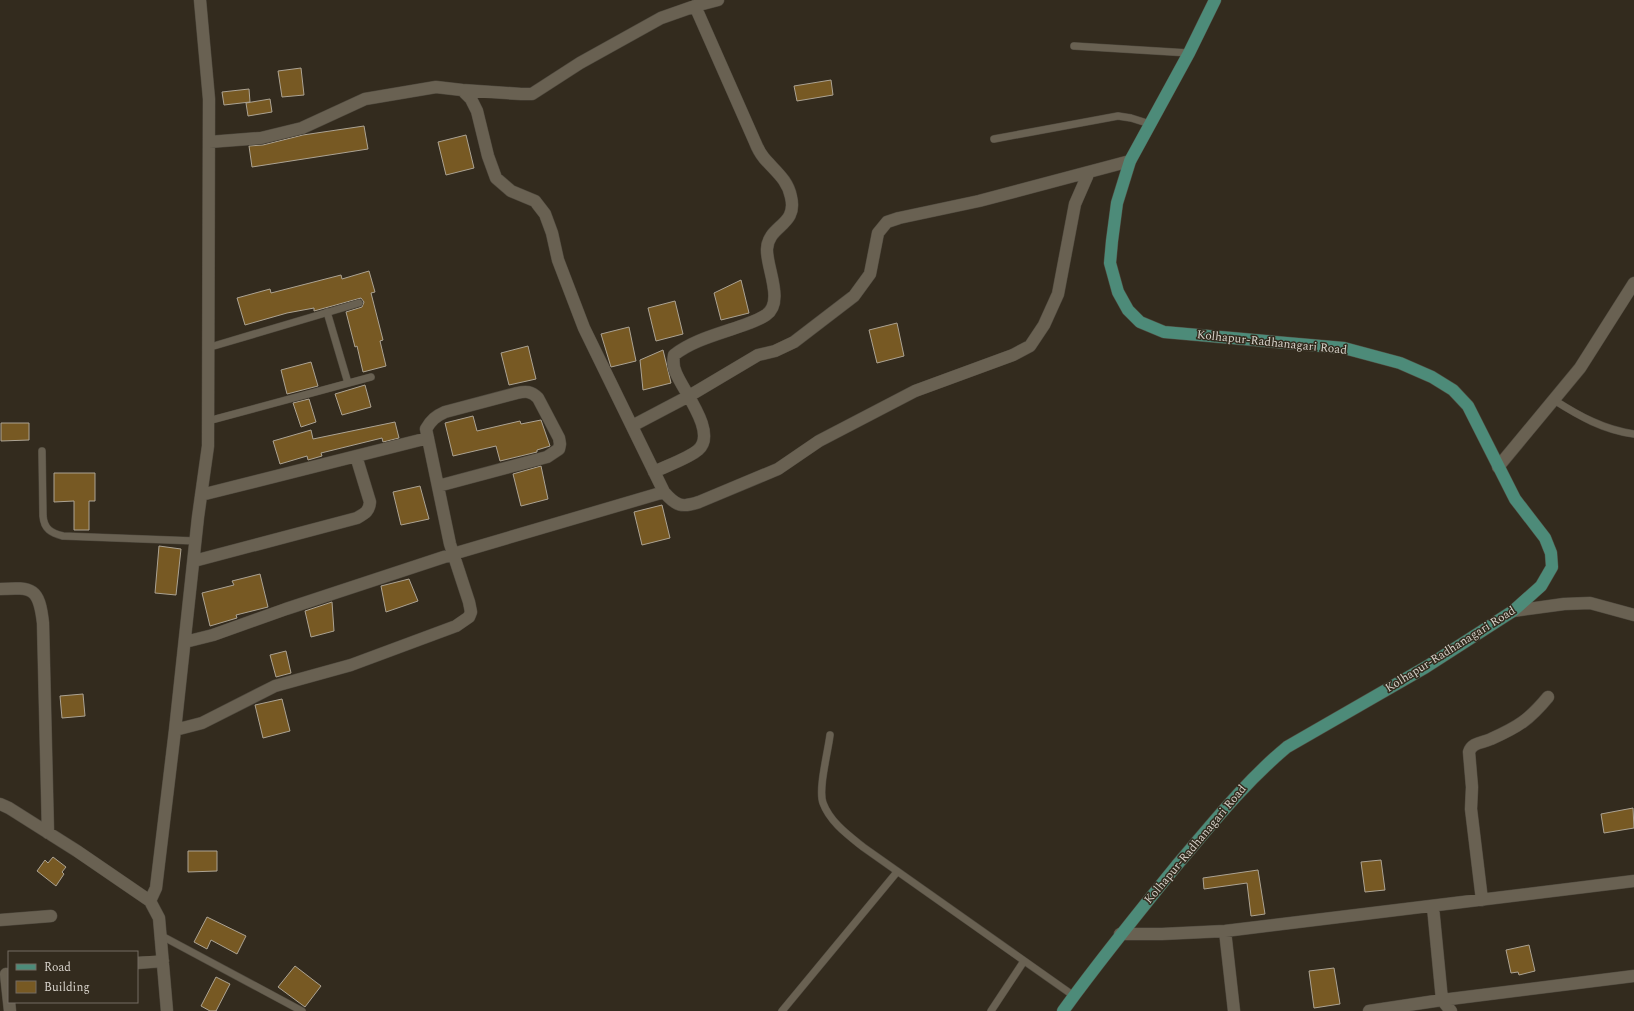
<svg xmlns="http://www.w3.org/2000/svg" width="1634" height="1011" font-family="Spectral,serif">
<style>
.building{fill:#775923;stroke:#aca393}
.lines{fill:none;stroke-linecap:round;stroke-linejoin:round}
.lane-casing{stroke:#4f493e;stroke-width:8}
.street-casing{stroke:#4f493e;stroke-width:13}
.primary-casing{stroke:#4f493e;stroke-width:13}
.lane{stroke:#696152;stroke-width:7}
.street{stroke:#696152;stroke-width:12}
.primary{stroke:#4d8b79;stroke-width:12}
.labels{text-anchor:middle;stroke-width:3;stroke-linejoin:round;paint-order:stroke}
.street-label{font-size:12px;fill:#d6d1c9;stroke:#332b1e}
</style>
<rect width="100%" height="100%" fill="#332b1e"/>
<!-- building -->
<path class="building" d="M301 68 304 95 282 97 278 71Z
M831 80 833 95 797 101 794 86Z
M249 89 250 102 224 105 222 92Z
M270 99 272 112 248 116 246 103Z
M364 126 368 149 252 167 249 146 263 145 303 135Z
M466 135 474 168 446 175 438 142Z
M369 271 375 292 371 293 383 340 380 341 386 366 363 372 357 346 355 347 346 312 362 307 364 302 361 298 314 311V308L287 313 245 325 237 298 270 289 271 293 341 275 342 279Z
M741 280 749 313 721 320 714 293Z
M675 301 683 334 656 341 648 308Z
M897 323 904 356 877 363 869 330Z
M629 327 636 361 611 367 601 334Z
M528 346 536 379 509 385 501 353Z
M663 350 671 383 643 390 640 360Z
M311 362 318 386 287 394 281 370Z
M365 385 371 407 342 415 335 394Z
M309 399 316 422 301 427 293 403Z
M473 416 477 431 520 421 521 424 541 420 550 446 537 450V452L500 461 496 446 453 456 445 423Z
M395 422 399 438 383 442 382 438 321 453 322 456 308 460 307 456 280 464 273 441 311 430 313 439Z
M1 423H29V440L1 441Z
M541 466 548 499 521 506 513 474Z
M54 473H95V501H89V530H74V501L54 502Z
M420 486 429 519 401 525 393 492Z
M662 505 670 538 642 545 634 512Z
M159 546 181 549 176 595 155 593Z
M260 574 268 607 236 615 237 618 210 626 202 593 234 585 232 581Z
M409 579 418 601 386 612 381 586Z
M332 602 334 631 311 637 305 611Z
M286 651 291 673 276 677 270 655Z
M83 694 85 716 62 718 60 696Z
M282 699 290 731 263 738 255 705Z
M1633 808 1634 828 1604 833 1601 814Z
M188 851H217V871L188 872Z
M53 857 66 867 62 872 64 874 56 886 37 871 45 860 48 863Z
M1381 860 1385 890 1365 892 1361 862Z
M1258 870 1265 914 1251 916 1247 883 1204 889 1203 878Z
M207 917 246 936 237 954 211 940 207 949 194 942Z
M1529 945 1535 971 1519 975 1518 972 1511 973 1506 950Z
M295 966 321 986 305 1007 278 987Z
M1334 968 1340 1004 1314 1008 1309 971Z
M216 977 230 984 216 1011H210L201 1006Z"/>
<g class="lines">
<defs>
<path id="lane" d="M1074 46 1189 53
M994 139 1118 116 1131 118 1150 124
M327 312 348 383
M207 348 359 303
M1554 400C1579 416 1604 430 1634 434
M208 421 371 377
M42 451 43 516C44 529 51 533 63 536L196 541
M830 735C828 752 818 789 823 803 830 822 848 835 863 847L1074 996
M160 935 302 1011
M782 1011 897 872
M991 1011 1024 961"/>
<path id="street" d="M462 90 521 94H532L580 63 661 18 695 6 718 0
M209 142 261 138 302 128 365 99 436 87 462 90 471 99 477 111 488 156 496 178 511 191 535 201 545 214 552 233 558 260 584 328 664 492C676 506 682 508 699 502L778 469 819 441 915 391 1013 355 1030 346 1044 325 1058 294 1075 204 1089 172
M632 426 689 396 758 355 775 351 794 342 854 296 870 274 878 233 887 222 899 218 979 201 1130 161
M1498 467 1580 368 1634 283
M654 472C666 466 689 458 698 450 718 433 683 391 676 373 673 367 673 361 674 355 693 340 719 334 741 326 749 323 759 320 766 315 785 302 766 267 767 249 768 225 798 226 791 197 788 180 775 171 764 158 760 153 757 147 755 142L695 6
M201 495 428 438
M194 561 357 518C366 513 369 511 370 502L356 456
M0 589C33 587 39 588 43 623L48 833
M1513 611 1564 604 1590 603 1634 615
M185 642 213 635 286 609 453 554 664 492
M175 730 202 723 275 686 351 665 456 626 469 617 471 612 469 602 450 544 426 429C431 420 436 416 445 412L517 393C526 391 531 391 538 398L559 438 560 444 559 449 547 457 438 486
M0 804 9 808 77 851 150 901 159 918 167 1011
M1482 900 1471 809 1472 787 1469 752C1472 742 1483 743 1491 739 1518 727 1529 720 1548 697
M150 901 156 888 175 730 198 517 208 446 209 99 200 0
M1433 907 1442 1000 1451 1011
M0 920 51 916
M1225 931 1234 1011
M1120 934H1162L1225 931 1634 881
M137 963 163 961
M6 974 10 1011
M1369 1011 1442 1000 1634 976"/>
<path id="primary" d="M1063 1011C1099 961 1138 913 1177 865 1212 824 1245 782 1287 747L1426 667 1513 611 1541 586 1552 567 1551 553 1545 538 1515 499 1468 406 1453 390 1432 377 1400 363 1344 348 1164 332 1140 322 1128 310 1118 292 1110 263 1112 241 1117 203 1130 161 1189 53 1215 0"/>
</defs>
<!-- lane casing -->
<use href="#lane" class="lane-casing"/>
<!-- street casing -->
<use href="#street" class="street-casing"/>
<!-- primary casing -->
<use href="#primary" class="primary-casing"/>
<!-- lane -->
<use href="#lane" class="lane"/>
<!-- street -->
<use href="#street" class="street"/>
<!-- primary -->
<use href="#primary" class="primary"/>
</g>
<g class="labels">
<!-- street labels -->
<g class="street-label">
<text transform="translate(1272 342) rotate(6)" y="4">Kolhapur-Radhanagari Road</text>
<text transform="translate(1450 649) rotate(-32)" y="4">Kolhapur-Radhanagari Road</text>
<text transform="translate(1195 844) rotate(-50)" y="4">Kolhapur-Radhanagari Road</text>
</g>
</g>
<!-- legend -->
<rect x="8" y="951" width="130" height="52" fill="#332b1e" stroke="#746d62"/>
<rect x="16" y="964" width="20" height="6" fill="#4d8b79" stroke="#746d62"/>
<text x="44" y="971" font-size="12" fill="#d6d1c9">Road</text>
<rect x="16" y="981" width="20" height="12" fill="#775923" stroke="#746d62"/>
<text x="44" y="991" font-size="12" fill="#d6d1c9">Building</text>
</svg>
